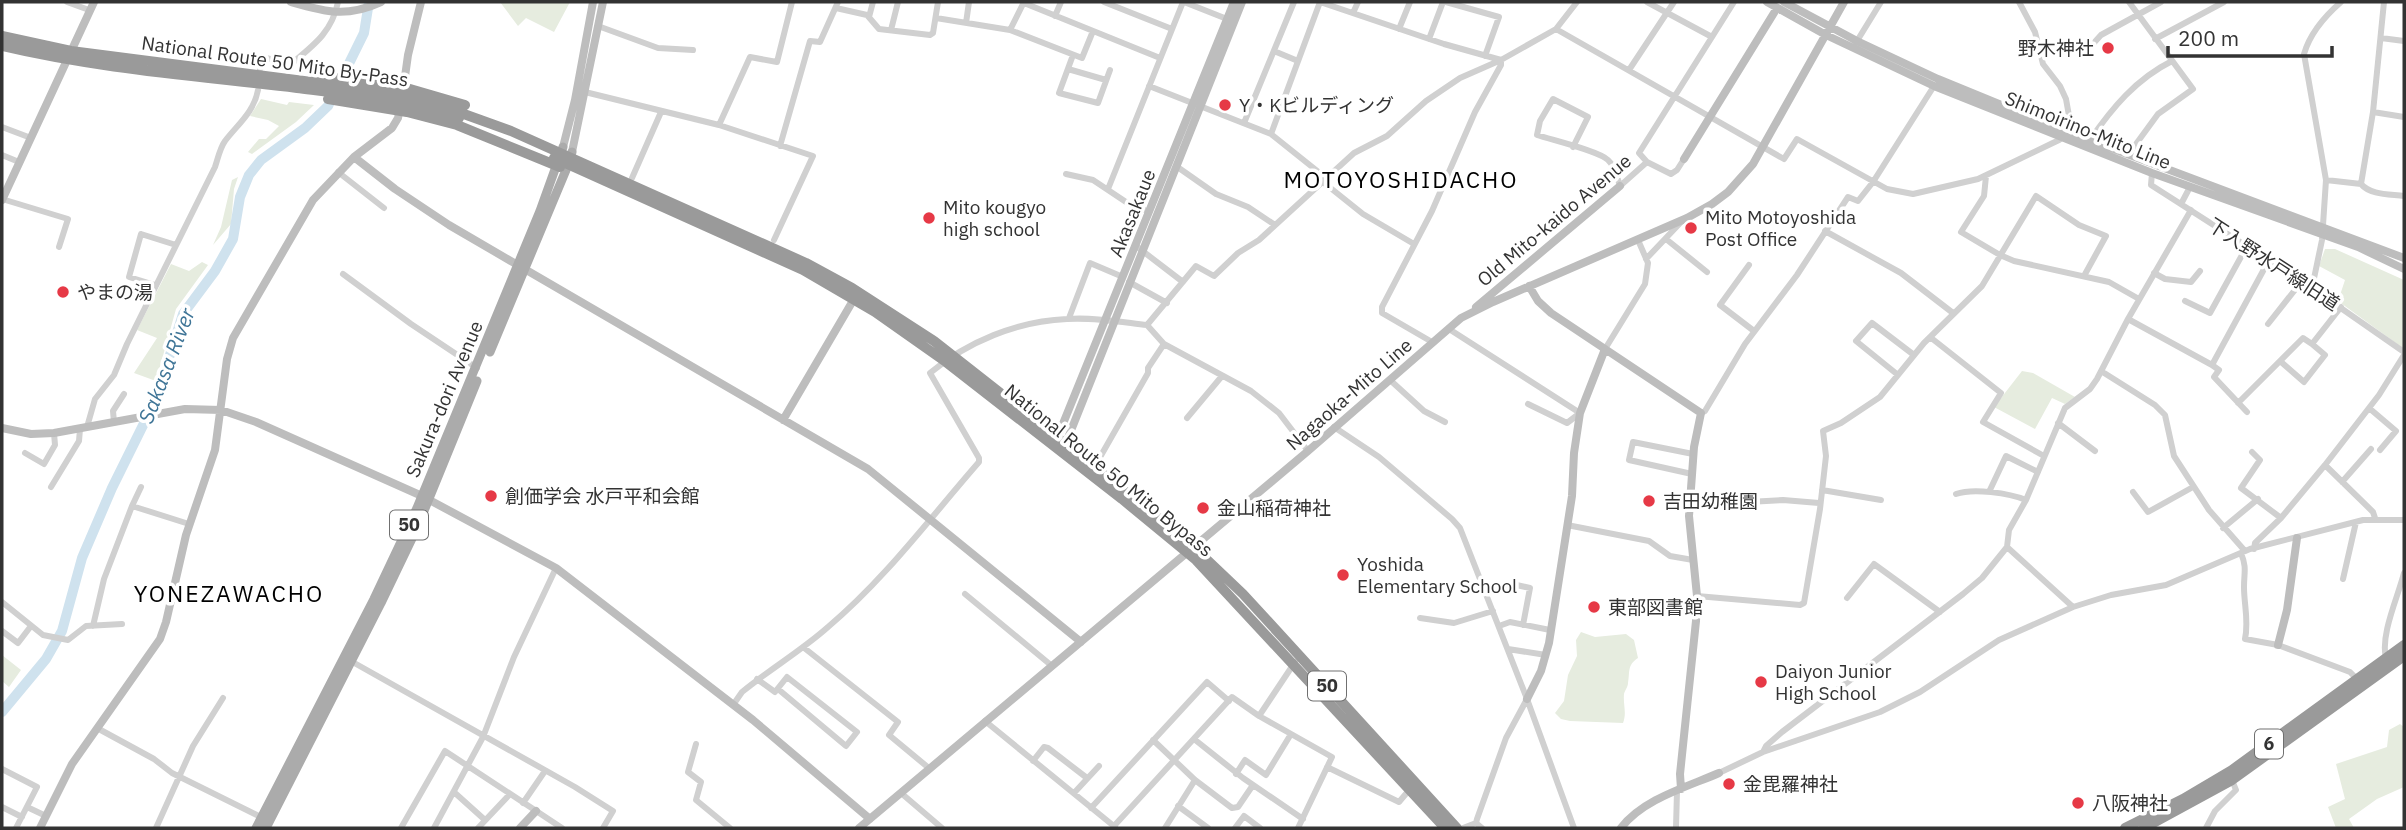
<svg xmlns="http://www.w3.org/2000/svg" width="2406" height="830" font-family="'IBM Plex Sans','Noto Sans JP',sans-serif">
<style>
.green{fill:#e6ecdf}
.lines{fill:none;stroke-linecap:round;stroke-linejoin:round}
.river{stroke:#cfe2ee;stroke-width:10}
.street{stroke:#d0d0d0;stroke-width:6}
.secondary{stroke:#bdbdbd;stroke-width:8}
.primary{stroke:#ababab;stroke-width:9}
.highway{stroke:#9a9a9a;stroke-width:10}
.poi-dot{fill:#e63946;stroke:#fff;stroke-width:2.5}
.labels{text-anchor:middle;stroke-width:7;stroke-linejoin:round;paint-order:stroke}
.shield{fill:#fff;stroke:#707070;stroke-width:2}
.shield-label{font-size:18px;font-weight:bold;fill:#333}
.poi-label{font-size:19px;fill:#333;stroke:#fff;text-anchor:start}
.street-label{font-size:19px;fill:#333;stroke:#fff}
.water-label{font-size:21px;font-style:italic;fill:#3f7597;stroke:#fff}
.quarter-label{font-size:23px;letter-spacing:2px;fill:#000;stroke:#fff}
</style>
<rect width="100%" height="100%" fill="#fff"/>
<!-- green -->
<path class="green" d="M500 2H570L554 32 526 18 518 26Z
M261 99 287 105 289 102 314 105 296 122 252 154 248 152 259 139H266L279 126 268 120 250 116Z
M238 177 234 189 231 224 213 245 221 227 232 180Z
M2325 249H2335L2404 280V349L2338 301 2345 280 2319 266Z
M202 262 208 265 176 309 156 381 134 373 157 338 137 330 171 264 189 271Z
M2022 371 2033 373 2075 397 2065 404 2052 398 2035 429 1994 407Z
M1581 632 1595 637 1626 634 1634 640 1638 658C1627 665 1630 672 1628 683 1628 687 1625 690 1624 694 1623 705 1627 713 1623 723L1570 721 1561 719 1555 713 1564 701 1568 675 1577 656 1576 640Z
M2 655 21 670 9 687 2 681Z
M2400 724 2404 727V787L2377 799 2349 819 2354 828H2336L2328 807 2345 799 2336 764 2387 747 2389 730Z"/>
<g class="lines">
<!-- river -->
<path class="river" d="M2 712 46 659 62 631 82 558 112 488 156 399 183 314 215 271 233 239 240 197 249 175 261 160 305 128 328 106 364 33 369 2"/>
<!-- street -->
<path class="street" d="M67 2 89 10
M1024 2 1010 30 1082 58 1093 31
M1104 2 1172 29
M1184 2 1227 19
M1446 2 1499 17 1485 56
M1647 2 1712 37
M1024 3 1160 58
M836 8 867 15 879 29 930 35 933 33 938 2
M1353 13 1358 2
M1055 16 1061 2
M869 17 873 2
M936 18 1010 30
M966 23 969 2
M598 26 658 48 693 50
M1399 29 1410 2
M1556 29 1784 159 1797 139 1887 189 1913 194 1978 179 2059 140 2067 134 2071 127 2066 99 2060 86 2043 64 2035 32 2019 2
M891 30 898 2
M2381 38 2404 41
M1429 39 1443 2
M2155 39 2224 2
M1857 41 1881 2
M2092 45 2101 35 2161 2
M1274 51 1298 61
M1073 55 1059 93 1098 103 1110 70
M260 69 266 58 291 64C314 45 332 32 338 2
M1068 69 1106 80
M1629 70 1674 2
M1149 86 1271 134 1326 178
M585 92 719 125 813 156 774 240
M2373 112 2404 117
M1244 123 1294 2
M719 125 750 57 777 62 792 2
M2 127 31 138
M1271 134 1320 2 1444 44 1501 60V65L1475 112 1432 211 1382 307V313L1432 342
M2090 140C2112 108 2136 79 2172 61
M780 146 810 41 820 42 838 2
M1573 147 1588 117 1553 99 1540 121 1537 135C1552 140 1599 151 1608 160 1615 166 1617 177 1620 186L1647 162 1671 174 1677 170 1684 159
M2 155 19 162
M2128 155 2158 114 2193 89 2129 2
M1647 162 1639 153 1734 2
M1176 166 1216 194 1248 207 1275 225
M338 172 384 208
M2152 173 2151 185 2312 288 2404 352
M1066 174 1093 180 1126 202 1149 212
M1986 176 1984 196 1961 232 2000 255 2014 261 2109 282 2139 299
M632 178 661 112
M2326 180 2361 184C2370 195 2390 194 2404 196
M1323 182 1363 214 1414 244
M2361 184 2373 112 2384 2
M1108 189 1183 2
M2 199 68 219 59 247
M2181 204 2190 187
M1825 231 1901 273 1953 313
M1666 239 1707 272
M1136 246 1183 282
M1646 259 1683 220
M1749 265 1720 305 1754 331
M2154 273 2165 279 2191 282 2200 271
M343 274 411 324 477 368
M1129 282 1167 303
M155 285 129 277 141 234 176 245
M2312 288 2322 240 2326 180 2304 54C2310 33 2325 16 2341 2
M2185 301 2210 313 2247 246
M1069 318 1090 263 1123 277
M2128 319 2212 365 2269 260
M2268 324 2302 281
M1147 325 1164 344 1251 391 1279 413 1308 451
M1449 329 1580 413 1567 423 1528 404
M1930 337 2001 393 1983 422 2044 456
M1605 349 1645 284 1648 263 1638 240
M2280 361 2304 382 2325 355 2312 344
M2212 365 2219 370 2214 377 2247 412
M2101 371 2155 405 2165 415 2174 456 2209 510 2245 551
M1898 375 1856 341 1872 323 1914 355
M1390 380 1424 411 1445 422
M2238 403 2303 338 2312 344 2341 307
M2369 408 2396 431 2380 450
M1701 413 1705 411 1745 344 1797 275 1848 197 1858 201 1873 182 1934 86
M1187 418 1222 376
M114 422 113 411 124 394
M2058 423 2095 451
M87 427 95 399 114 375 127 344 215 167C218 158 220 148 225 141 238 124 254 112 258 90
M1334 427 1379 457 1452 519 1460 528 1527 699 1574 828
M2252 452 2260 460 2241 488 2281 518
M25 453 44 464 55 445 54 433
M2325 465 2373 512 2375 518
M1095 466 1148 373V368L1164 344
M1692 474 1629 460 1633 442 1693 454
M2342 482 2371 449
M51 487 79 441 80 429
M1822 490 1881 500
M1989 492 2006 456 2038 472
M2133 492 2148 512 2193 487
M1956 494C1973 488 2009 493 2026 500
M1690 497 1730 503 1783 500 1819 503
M132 506 141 487
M1567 525 1649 541 1670 556 1693 560
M2223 528 2258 499
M2007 547 2073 607
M2254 549 2255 543 2281 518 2325 465 2379 395 2404 355
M2241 553C2247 568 2244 572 2244 587 2244 605 2249 621 2245 639L2278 645 2350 672 2357 679
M2343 579 2356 522
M1512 584 1530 588 1523 625
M965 594 1052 666
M1697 596 1800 605 1804 603 1820 509 1826 456 1823 431 1841 423 1880 397 1924 343 1982 286 2036 196 2079 225 2106 236 2084 276
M1847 598 1874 564 1940 612
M2 602 43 635 68 640 86 626 122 624
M1420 618 1454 623 1493 611
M93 626 104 579 132 506 189 524
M1499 626 1510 622 1550 630
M2 631 18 643 31 626
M803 647 898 722 889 735 930 769
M1508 649 1546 655
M2386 658C2380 635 2398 597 2404 573
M349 660 575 787 613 811 603 828
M757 679 775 692 787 677 857 732 846 746 778 689
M733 705 742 692C770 669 801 651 828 627 885 579 930 518 979 462V458L930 373C967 342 1017 321 1067 319 1093 317 1121 322 1147 325L1196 266 1214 276 1238 253 1259 240 1354 153 1387 136 1426 101 1460 78 1501 60 1556 29 1577 2
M1259 716 1295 662
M985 721 1115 827
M97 728 154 759 172 773 265 819
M1194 739 1243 778 1303 819
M1153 740 1195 780 1232 808 1238 807 1253 785
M696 744 688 772 701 782 696 800 730 828
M1763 752 1766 746 1782 732 1963 594 1982 578 2007 547 2009 530 2026 500 2065 408 2090 389 2097 379 2128 319 2191 210
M1033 761 1044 747 1048 748 1087 778
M1327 767 1399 802 1410 789
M2 769 37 787 16 828
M1719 773 1763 752 1880 712 1920 692 1999 640 2073 607 2111 595 2166 585 2250 549 2363 520H2404
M1236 774 1245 760 1266 775 1291 734
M455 793 485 820
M901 793 942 828
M1074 793 1099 766
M523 803 545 771
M1178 806 1208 828
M2 807 22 817
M27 807 46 816
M1091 808 1207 682 1229 701
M1114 826 1232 697 1259 716 1332 757 1298 828
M156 828 193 746 223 698
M401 828 445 751 562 828
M434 828 483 737 514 657 556 568
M478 828 510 794
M1165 828 1195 780
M1235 828 1244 816 1260 828
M1463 828 1476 823
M1482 828 1476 823 1477 819 1506 738 1527 699
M1676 828 1677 791
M2206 828 2215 811 2236 790 2232 780"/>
<!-- secondary -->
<path class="secondary" d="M291 2C326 12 346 18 381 2
M1767 2 1826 35 1934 86 2152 173 2358 247 2404 269
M1784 2 1857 41 1938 79 2050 125 2404 258
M403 91 408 55 421 2
M563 147 575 100 593 2
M572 152 603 2
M354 157 395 189 449 225 868 469 1081 642
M1684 159 1777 8
M2 200 94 2
M1529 286 1538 301 1551 313 1701 413 1694 447 1689 516 1697 596 1696 621 1680 774 1681 789
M1476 307 1620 186
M783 420 851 304
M2 428 31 434 54 433 185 409 221 410 256 422 422 496 556 568 753 720 870 819
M1057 442 1058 436 1234 2
M1062 445 1066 443 1242 2
M2278 645 2287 610 2297 538
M1527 699 1541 671 1549 643 1572 496 1574 453 1580 413 1605 349
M40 828 72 764 160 639 166 622 186 535 215 450 227 359 233 338 313 200 354 157 392 128 398 118 400 108
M520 828 536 811
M859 828 1308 451 1461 318 1493 302 1687 218 1712 204 1728 192 1753 164 1844 2
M1621 828C1643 799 1687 787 1719 773"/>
<!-- primary -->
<path class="primary" d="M490 352 566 170 572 152
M256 828 374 599 417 508 540 211 563 147
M266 828 381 603 417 528 477 381"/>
<!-- highway -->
<path class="highway" d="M2 36 71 51 366 89 425 100 511 131 806 263 852 288 934 341 1181 535 1243 594 1457 828
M2 46C99 69 198 76 297 88 351 95 406 101 459 118
M316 75 410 89 465 105
M328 99 407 112 457 125 560 167
M554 158 803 270 875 312 946 362 1122 499 1196 560 1445 828
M2125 828 2183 799 2232 770 2404 645
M2144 828 2232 780 2404 656"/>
</g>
<!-- markers -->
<g class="poi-dot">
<circle cx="2108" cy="48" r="7"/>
<circle cx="1225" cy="105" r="7"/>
<circle cx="929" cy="218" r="7"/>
<circle cx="1691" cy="228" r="7"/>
<circle cx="63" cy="292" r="7"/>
<circle cx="491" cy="496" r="7"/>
<circle cx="1649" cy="501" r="7"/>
<circle cx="1203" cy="508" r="7"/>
<circle cx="1343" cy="575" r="7"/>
<circle cx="1594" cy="607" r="7"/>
<circle cx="1761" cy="682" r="7"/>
<circle cx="1729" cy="784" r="7"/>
<circle cx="2078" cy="803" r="7"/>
</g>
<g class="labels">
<!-- shield labels -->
<g class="shield">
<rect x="390" y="510.5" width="38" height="29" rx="5"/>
<rect x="1308" y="671.5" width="38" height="29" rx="5"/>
<rect x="2255" y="729.5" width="28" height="29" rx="5"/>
</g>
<g class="shield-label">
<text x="409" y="531">50</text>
<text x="1327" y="692">50</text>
<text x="2269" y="750">6</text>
</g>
<!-- poi labels -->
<g class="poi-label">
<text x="2094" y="55" text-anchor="end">野木神社</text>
<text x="1239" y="112">Y・Kビルディング</text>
<text x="943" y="214">Mito kougyo<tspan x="943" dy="22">high school</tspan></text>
<text x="1705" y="224">Mito Motoyoshida<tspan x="1705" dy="22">Post Office</tspan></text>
<text x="77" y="299">やまの湯</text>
<text x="505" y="503">創価学会 水戸平和会館</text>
<text x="1663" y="508">吉田幼稚園</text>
<text x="1217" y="515">金山稲荷神社</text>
<text x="1357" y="571">Yoshida<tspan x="1357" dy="22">Elementary School</tspan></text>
<text x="1608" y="614">東部図書館</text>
<text x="1775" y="678">Daiyon Junior<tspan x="1775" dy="22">High School</tspan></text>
<text x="1743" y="791">金毘羅神社</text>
<text x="2092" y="810">八阪神社</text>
</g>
<!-- street labels -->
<g class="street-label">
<text transform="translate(275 61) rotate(8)" y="7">National Route 50 Mito By-Pass</text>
<text transform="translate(2088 130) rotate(22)" y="7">Shimoirino-Mito Line</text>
<text transform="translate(1132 213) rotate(-68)" y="7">Akasakaue</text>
<text transform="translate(1554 220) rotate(-40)" y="7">Old Mito-kaido Avenue</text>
<text transform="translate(2274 264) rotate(33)" y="7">下入野水戸線旧道</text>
<text transform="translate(1349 394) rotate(-41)" y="7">Nagaoka-Mito Line</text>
<text transform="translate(444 399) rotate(-67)" y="7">Sakura-dori Avenue</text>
<text transform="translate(1109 470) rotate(39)" y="7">National Route 50 Mito Bypass</text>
</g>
<!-- water labels -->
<g class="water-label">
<text transform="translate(167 366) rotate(-69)" y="7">Sakasa River</text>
</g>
<!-- quarter labels -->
<g class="quarter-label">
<text x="1401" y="188">MOTOYOSHIDACHO</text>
<text x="229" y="602">YONEZAWACHO</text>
</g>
</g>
<!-- border -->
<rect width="2406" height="830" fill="none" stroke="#333333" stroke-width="7"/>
<!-- scale -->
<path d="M2168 46v10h164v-10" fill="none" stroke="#333333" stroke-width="3.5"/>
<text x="2178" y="46" font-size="21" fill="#333333" stroke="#ffffff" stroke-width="5" paint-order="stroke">200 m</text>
</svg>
